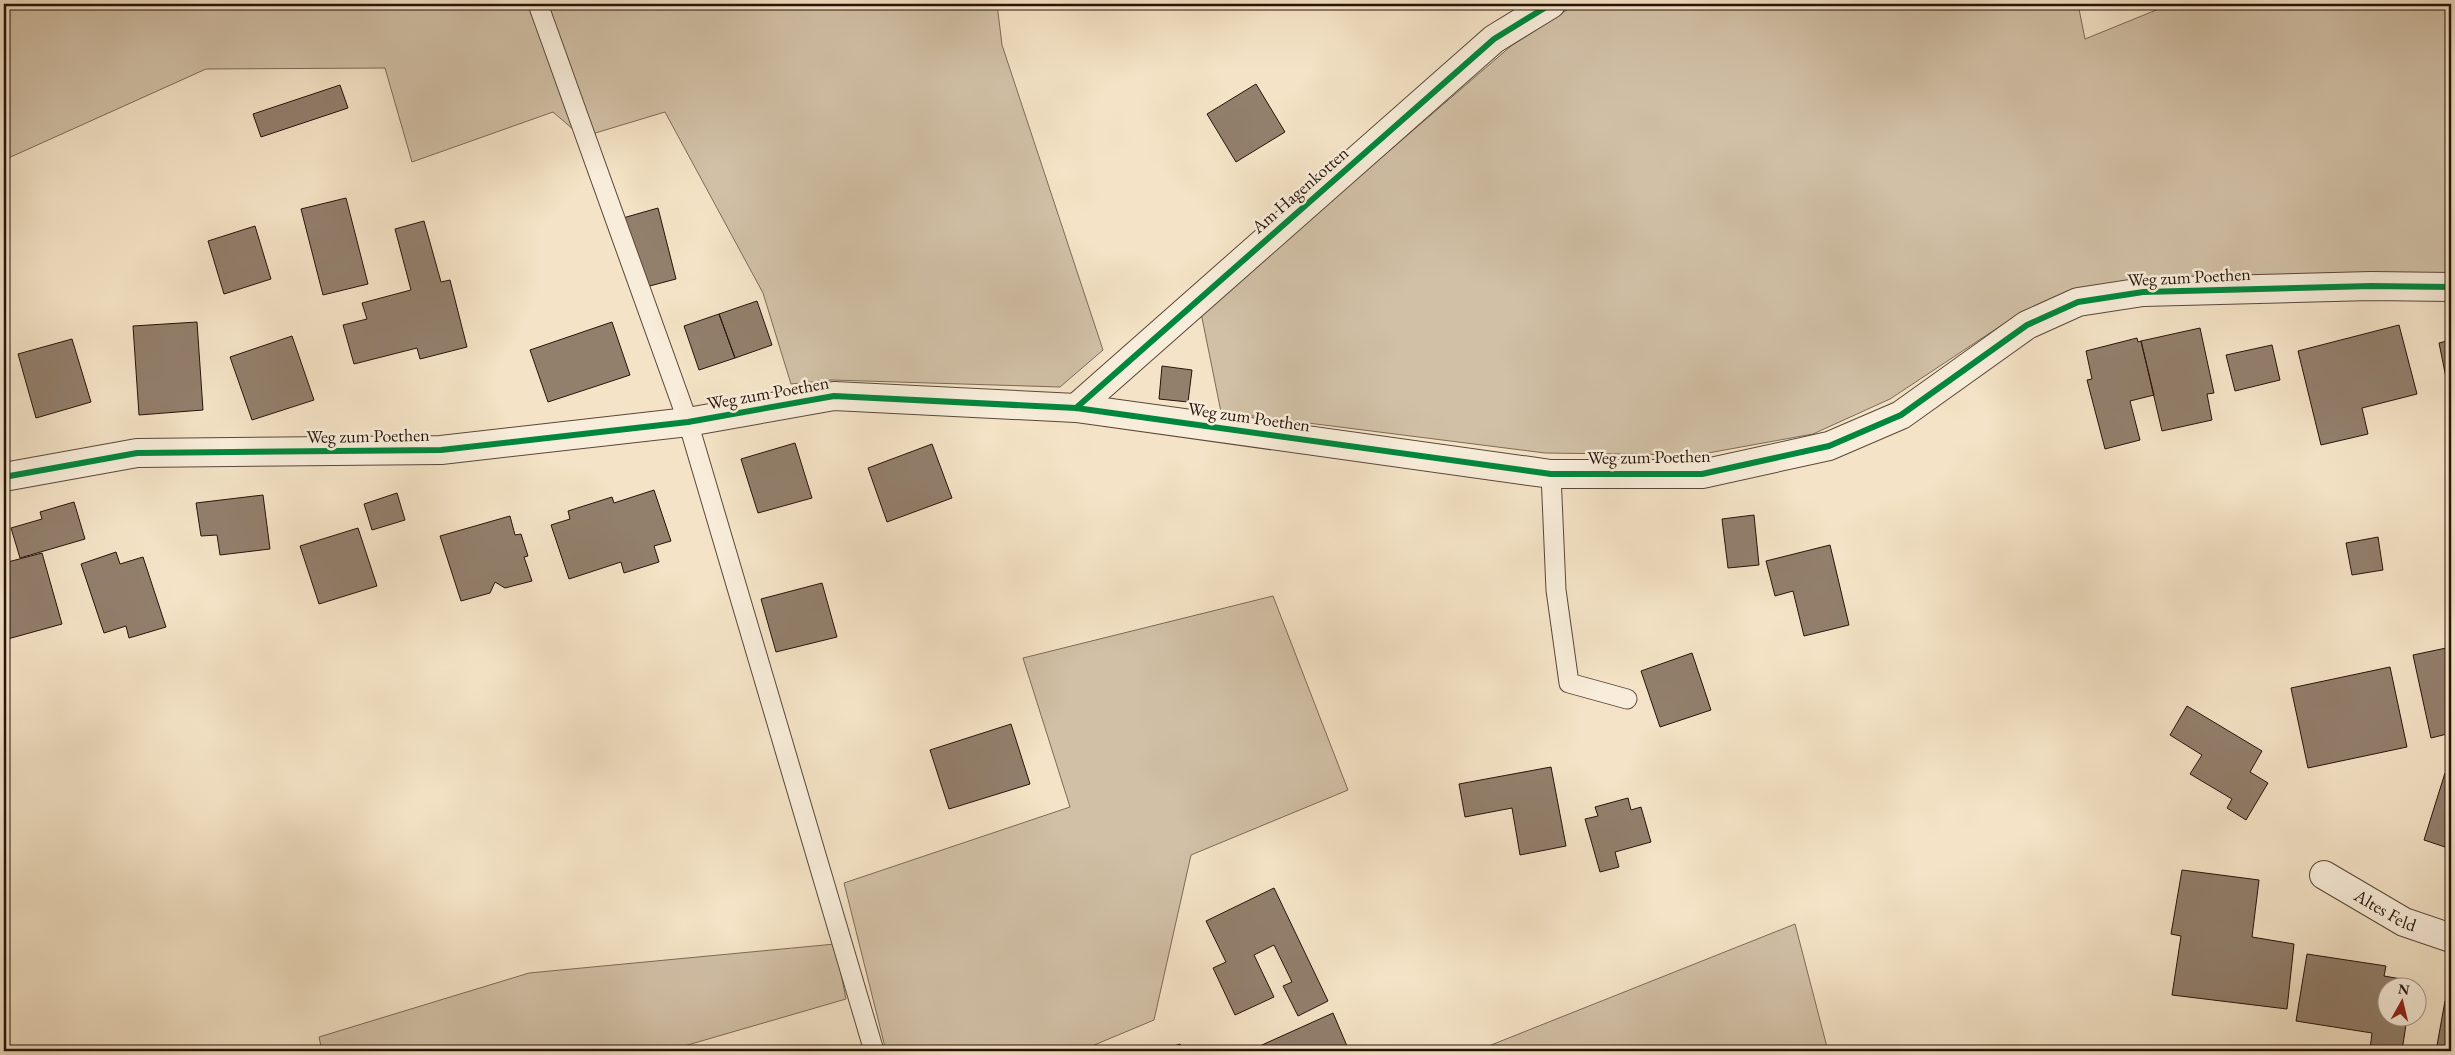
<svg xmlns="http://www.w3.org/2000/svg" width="2455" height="1055" font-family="'EB Garamond',serif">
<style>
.green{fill:#d1c0a6;stroke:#7c6a58}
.building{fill:#927f6c;stroke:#27130a}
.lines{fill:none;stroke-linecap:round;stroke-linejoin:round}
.service-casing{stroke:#5a4739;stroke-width:21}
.minor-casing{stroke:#5a4739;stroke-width:30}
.service{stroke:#f8edda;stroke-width:19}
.minor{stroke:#f8edda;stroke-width:28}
.cycleway-casing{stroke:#f8edda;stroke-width:9}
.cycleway{stroke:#00873e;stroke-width:6}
.labels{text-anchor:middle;stroke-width:5;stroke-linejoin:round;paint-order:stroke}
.street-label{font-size:18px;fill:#27130a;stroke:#f8edda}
</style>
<rect width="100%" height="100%" fill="#f4e3c6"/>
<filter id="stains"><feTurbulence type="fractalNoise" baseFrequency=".004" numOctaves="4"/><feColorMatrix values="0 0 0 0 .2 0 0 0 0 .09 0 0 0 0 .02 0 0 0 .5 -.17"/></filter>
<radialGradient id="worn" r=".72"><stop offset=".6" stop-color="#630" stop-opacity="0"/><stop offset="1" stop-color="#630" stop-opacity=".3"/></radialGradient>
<!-- green -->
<path class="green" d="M4 4H997L1002 45 1103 350 1060 387 832 380 791 384 763 293 665 112 582 137 553 112 412 162 385 68 206 69 4 160Z
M1576 4H2078L2085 39 2171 4H2451V273L2141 278 2074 290 2020 313 1890 399 1813 434 1697 455 1545 453 1221 412 1201 313 1511 46Z
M1273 596 1348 790 1191 855 1154 1020 1080 1051H886L844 883 1070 807 1023 658Z
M1795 924 1828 1051H1476Z
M835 944 846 999 667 1051H322L319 1037 529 973Z"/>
<!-- building -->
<path class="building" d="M1256 84 1285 132 1236 162 1207 114Z
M340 85 348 108 261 137 253 114Z
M346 198 368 284 323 295 301 209Z
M658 208 676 279 642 288 623 218Z
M424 221 441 282 450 280 467 347 420 359 417 348 354 364 343 325 367 319 362 303 411 290 395 229Z
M255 226 271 279 224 294 208 241Z
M757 301 772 345 735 358 719 314Z
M719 314 735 358 699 370 684 326Z
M197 322 203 410 139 415 133 326Z
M612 322 630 375 548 402 530 350Z
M2399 325 2417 394 2362 408 2368 434 2321 445 2298 351Z
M2200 328 2214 393 2207 394 2212 420 2162 431 2141 341Z
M292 336 314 400 252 420 230 357Z
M2137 338 2138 342 2141 341 2154 395 2130 401 2140 440 2105 449 2087 380 2092 379 2086 351Z
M72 339 91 402 36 418 18 354Z
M2451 340V402L2439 343Z
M2272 345 2280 380 2235 391 2226 355Z
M1162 366 1192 370 1188 402 1159 399Z
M795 443 812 498 758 513 741 459Z
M932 444 952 498 887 522 868 468Z
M654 490 671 541 654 546 659 562 624 573 621 562 569 579 551 525 570 519 568 511 612 497 614 503Z
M397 493 405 520 372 530 364 504Z
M263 495 270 549 220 555 217 535 201 536 196 503Z
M74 502 85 539 20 558 11 528 42 519 40 512Z
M1754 515 1759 565 1728 568 1722 519Z
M510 516 515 535 521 534 528 556 524 557 532 581 505 588 495 582 490 593 461 601 440 536Z
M358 528 377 586 319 604 300 546Z
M2378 537 2383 570 2352 575 2346 543Z
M1830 545 1849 625 1804 636 1793 591 1775 596 1766 561Z
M116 552 120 564 143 557 166 627 129 638 126 626 104 633 81 564Z
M42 553 62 624 4 640V563Z
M822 583 837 637 776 652 761 599Z
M2451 647V733L2431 738 2413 655Z
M1692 653 1711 710 1660 727 1641 671Z
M2390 667 2407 747 2308 768 2291 688Z
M2187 706 2262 751 2250 772 2268 783 2246 820 2227 808 2232 799 2190 774 2202 755 2170 735Z
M1011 724 1030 784 949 809 930 750Z
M1551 767 1566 846 1520 855 1512 808 1465 817 1459 784Z
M2445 773 2451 775V849L2424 840Z
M1628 798 1631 810 1641 807 1651 842 1615 852 1619 867 1600 872 1585 819 1598 816 1595 807Z
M2182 870 2259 880 2252 937 2294 944 2287 1009 2172 995 2181 936 2171 934Z
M1274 888 1328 1001 1298 1016 1283 986 1292 982 1274 945 1254 955 1274 997 1235 1015 1213 968 1226 962 1206 921Z
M2307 954 2386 966 2384 976 2413 981 2412 988H2388V1018H2407L2402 1051 2370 1049 2372 1033 2296 1021Z
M2445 1001 2451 1002V1051H2436Z
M1333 1013 1347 1046 1335 1051H1254L1253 1049Z
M1180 1044 1182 1051H1160Z"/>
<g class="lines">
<defs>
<path id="service" d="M538 4 688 422 874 1051
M1551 474 1556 590 1569 683 1627 699"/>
<g id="minor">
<path d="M1076 408 1494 39 1551 4"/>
<path d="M4 477 137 453 441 450 688 422 834 396 1076 408 1551 474H1702L1829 446 1901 415 2027 325 2078 302 2143 292 2371 286 2451 287"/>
<path id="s1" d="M2324 875 2404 922 2451 938"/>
</g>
</defs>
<!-- service casing -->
<use href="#service" class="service-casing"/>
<!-- minor casing -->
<use href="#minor" class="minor-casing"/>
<!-- service -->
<use href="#service" class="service"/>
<!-- minor -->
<use href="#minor" class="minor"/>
<defs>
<path id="cycleway" d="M1076 408 1494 39 1551 4
M4 477 137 453 441 450 688 422 834 396 1076 408 1551 474H1702L1829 446 1901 415 2027 325 2078 302 2143 292 2371 286 2451 287"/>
</defs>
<!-- cycleway casing -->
<use href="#cycleway" class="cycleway-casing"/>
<!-- cycleway -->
<use href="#cycleway" class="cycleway"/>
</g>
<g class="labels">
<!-- street labels -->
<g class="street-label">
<text transform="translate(1300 190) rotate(-41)" y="6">Am Hagenkotten</text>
<text transform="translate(2189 277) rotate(-3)" y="6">Weg zum Poethen</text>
<text transform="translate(768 393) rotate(-10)" y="6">Weg zum Poethen</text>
<text transform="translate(1249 417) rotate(8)" y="6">Weg zum Poethen</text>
<text transform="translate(368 436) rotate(-1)" y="6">Weg zum Poethen</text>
<text transform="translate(1649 457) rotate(-1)" y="6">Weg zum Poethen</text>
<text dy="6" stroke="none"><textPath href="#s1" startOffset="71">Altes Feld</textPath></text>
</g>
</g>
<!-- margin -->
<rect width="2455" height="1055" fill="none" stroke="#f4e3c6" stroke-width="20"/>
<rect x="5" y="5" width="2445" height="1045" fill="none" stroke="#27130a" stroke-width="2.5"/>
<rect x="10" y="10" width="2435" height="1035" fill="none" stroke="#27130a"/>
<!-- north arrow -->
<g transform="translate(2402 1002) rotate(8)"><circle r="24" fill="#f8edda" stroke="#a49687"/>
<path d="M0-4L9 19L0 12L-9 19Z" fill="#8f2418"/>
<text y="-8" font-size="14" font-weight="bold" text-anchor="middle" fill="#27130a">N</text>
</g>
<rect width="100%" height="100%" filter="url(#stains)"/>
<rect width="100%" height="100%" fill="url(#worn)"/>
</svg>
